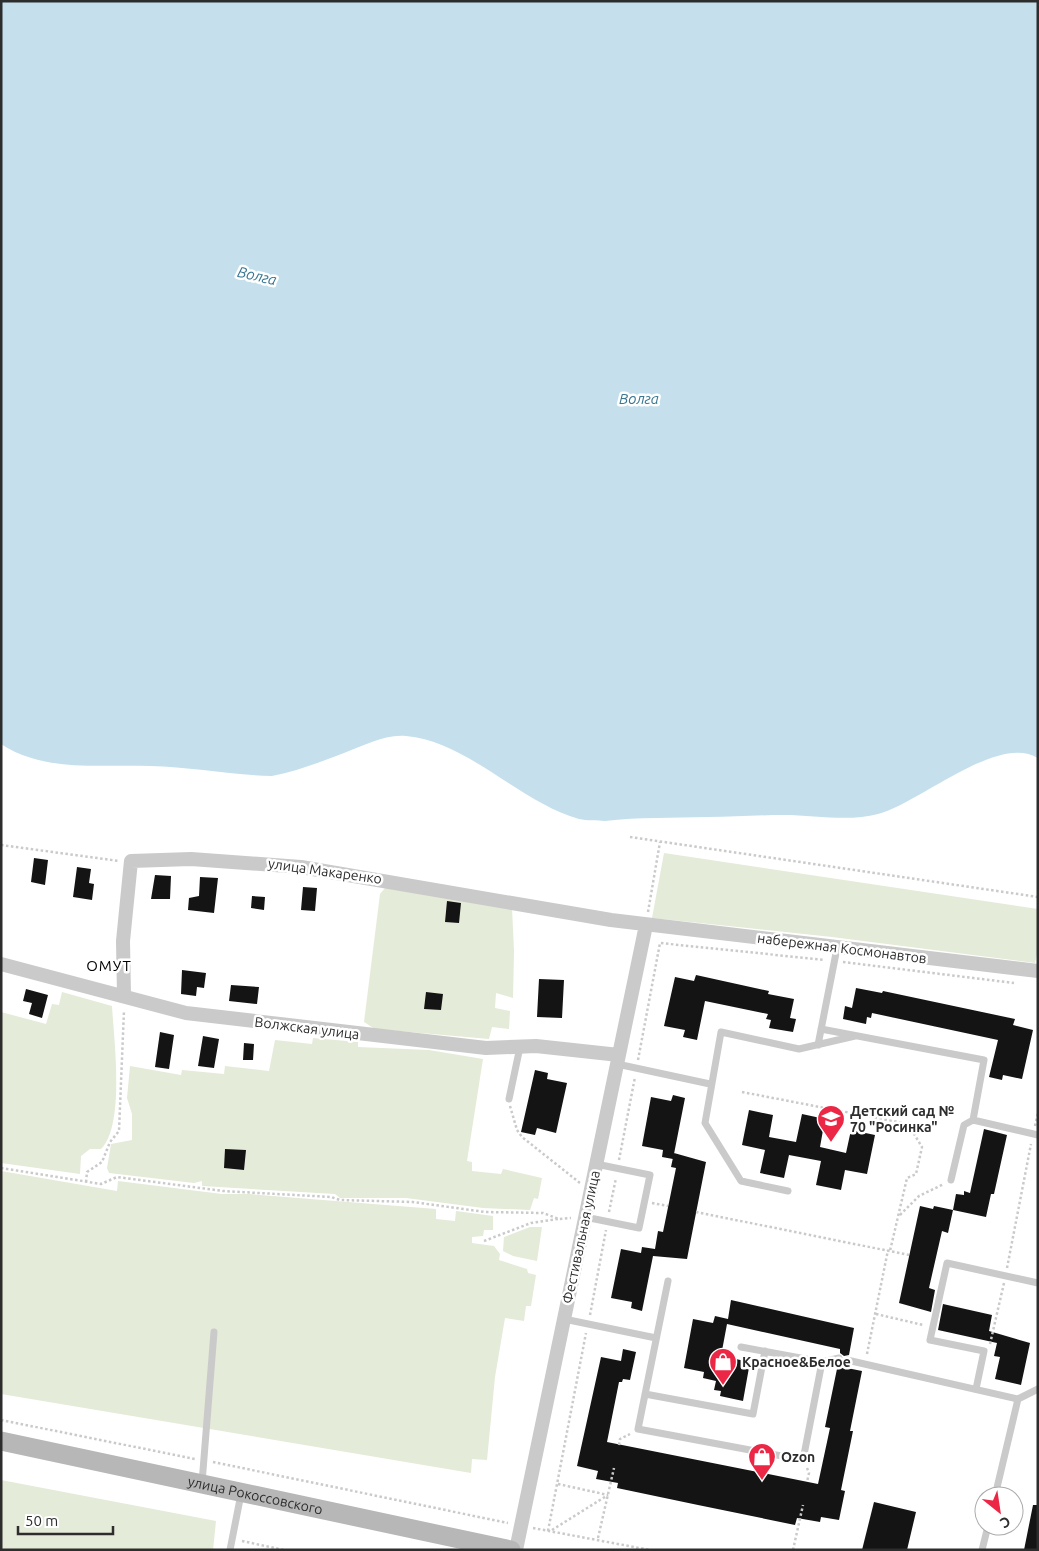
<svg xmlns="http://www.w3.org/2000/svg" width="1039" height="1551" font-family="Ubuntu,sans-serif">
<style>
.green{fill:#e4ebd9}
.water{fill:#c5e0ec}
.building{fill:#141414}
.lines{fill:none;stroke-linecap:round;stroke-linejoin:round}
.path{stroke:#cacaca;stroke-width:2.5;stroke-dasharray:2.5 2.5;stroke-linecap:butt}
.lane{stroke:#cacaca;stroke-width:7}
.street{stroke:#cacaca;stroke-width:14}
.secondary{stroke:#b7b7b7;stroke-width:19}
.labels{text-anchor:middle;stroke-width:5;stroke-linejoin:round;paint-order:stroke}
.street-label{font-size:14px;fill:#2d2d2d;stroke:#fff}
.poi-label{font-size:14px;font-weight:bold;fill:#2d2d2d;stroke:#fff;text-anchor:start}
.water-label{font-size:15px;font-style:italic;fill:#387691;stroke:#fff}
.neighbourhood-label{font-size:15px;letter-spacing:1px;fill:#000;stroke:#fff}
</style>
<rect width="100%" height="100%" fill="#fff"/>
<!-- green -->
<path class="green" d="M664 853 1038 909V950L1035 963 832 937 652 918Z
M385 888 512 908 514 951 513 998 496 993 495 1008 510 1011 509 1029 492 1027 489 1039 375 1029 364 1022 380 894Z
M62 992 112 1006C114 1041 125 1125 101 1149H90L81 1156 80 1174 1 1163V1012L46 1024 52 1004 59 1005Z
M313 1038 358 1042V1047L429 1050 483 1059 467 1161 472 1162V1171L501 1174 503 1169 542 1178 538 1199 534 1198 530 1210 483 1208 406 1198H340L335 1194 202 1186V1181L194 1183 109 1173 107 1168 111 1144 132 1140V1114L127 1098 130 1066 181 1075 182 1070 224 1074 225 1066 269 1071 275 1040 312 1044Z
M1 1171 117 1191 118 1181 222 1194H249L436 1209V1219L455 1221 456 1211 493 1216V1230H484L483 1236 472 1237V1243L494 1246 500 1254 499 1260 527 1269 528 1273 536 1275 531 1306H526L524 1321 505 1318 495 1377 487 1460 472 1459 471 1473 1 1394Z
M530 1227H542L537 1261 513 1256 503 1251 504 1237Z
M1 1480 216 1521 213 1550H1Z"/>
<!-- water -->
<path class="water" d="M1 1H1038V758C998 733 920 803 878 814 849 822 814 815 784 815 758 815 733 817 708 817 673 818 639 817 605 821 597 820 587 821 579 819 519 802 467 741 406 736 385 734 363 746 344 753 321 762 297 771 272 776 231 775 191 767 150 766 101 764 45 773 1 744Z"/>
<!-- building -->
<path class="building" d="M34 858 48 860 45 885 31 882Z
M77 867 91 869 89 883 94 884 92 900 73 897Z
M155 875 171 876 170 899H151Z
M200 877 218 878 214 913 188 910 189 898 199 896Z
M303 887 317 888 315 911 301 910Z
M252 896 265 897 264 910 251 908Z
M447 901 461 903 459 923 445 922Z
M182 970 206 973 204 988 197 987 196 996 181 994Z
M696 975 769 991 768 994 794 999 790 1018 796 1019 793 1032 769 1028 771 1020 766 1019 768 1014 705 1001 697 1040 683 1037 685 1030 664 1026 675 977 694 981Z
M539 979 564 980 562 1018 537 1017Z
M231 985 259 987 257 1004 229 1001Z
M856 988 882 993 883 991 1015 1019 1013 1025 1033 1030 1022 1079 1003 1075 1002 1080 989 1077 998 1040 872 1013 871 1018 867 1017 866 1024 843 1019 845 1006 852 1008Z
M26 989 48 995 42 1018 29 1014 32 1003 23 1001Z
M426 992 443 994 441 1010 424 1009Z
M160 1032 174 1035 169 1069 155 1067Z
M203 1036 219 1039 214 1068 198 1066Z
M244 1043 254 1044 253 1060H243Z
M535 1070 548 1073 547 1079 567 1083 556 1133 537 1128 535 1135 521 1132Z
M673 1095 685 1098 673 1159 662 1157 663 1150 642 1146 651 1097 671 1101Z
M749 1110 773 1115 769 1137 796 1142 802 1114 825 1119 820 1147 846 1153 851 1130 875 1135 867 1174 845 1170 841 1190 816 1185 821 1161 789 1155 784 1178 760 1173 765 1150 742 1145Z
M984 1129 1007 1135 994 1194H991L986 1217 953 1210 956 1194 964 1195V1191L970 1193Z
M225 1149 246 1150 244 1170 224 1168Z
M674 1153 706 1162 687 1259 653 1256 642 1311 631 1308 632 1302 611 1298 621 1249 641 1253 642 1247 655 1249 658 1231 663 1232 676 1168 671 1167Z
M920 1206 933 1209 934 1206 953 1210 948 1233 942 1231 929 1288 935 1290 931 1312 899 1303Z
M731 1300 854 1328 849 1355 844 1356 840 1353V1349L727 1324 721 1356 750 1362 743 1401 720 1396 721 1391 714 1390 716 1381 703 1378 704 1372 684 1368 693 1319 713 1323 715 1316 728 1319Z
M943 1304 992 1315 989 1331 1030 1343 1021 1385 995 1379 1000 1357 994 1356 997 1343 938 1330Z
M623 1349 636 1352 630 1380 623 1379 622 1382H619L607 1442 818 1484 830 1428 825 1427 838 1364 842 1362 847 1368 862 1371 850 1431H853L841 1490 845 1491 839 1520 821 1517 820 1522 797 1518 795 1525 698 1505 617 1488 618 1483 596 1479 598 1471 577 1466 601 1357 621 1361Z
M874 1502 916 1512 907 1550H862Z
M1033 1505H1038V1550H1024Z"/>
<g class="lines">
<!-- path -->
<path class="path" d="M630 837 1038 897
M1 845 119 861
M648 912 660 842
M843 962 1014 983
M638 1060 660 943 825 960
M742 1092 908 1124 922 1147 916 1174 907 1178 890 1251
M510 1106 517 1130 522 1137 580 1183
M1035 1126 1038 1113
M619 1160 635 1077
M1 1168 101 1184 117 1177 223 1191 331 1197 340 1200 413 1202 485 1212 543 1213 559 1219 571 1218
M86 1182 87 1172 102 1162 110 1142 119 1131 124 1010
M652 1203 668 1206
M609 1212 616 1178
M696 1212 909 1255
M900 1215 919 1196 944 1184
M484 1241 531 1223 558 1219
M1007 1268 1031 1144
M876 1314 923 1325
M590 1315 606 1230
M990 1344 1004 1283
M867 1354 888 1250
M1 1420 195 1459
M619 1445 620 1439 630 1434
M213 1462 508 1523
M807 1468 809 1473 807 1482
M558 1484 608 1495
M533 1528 650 1550
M552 1530 608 1495
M548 1531 586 1333
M598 1538 614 1468
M242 1541 284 1550
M793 1550 803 1505"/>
<!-- lane -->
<path class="lane" d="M821 1029 984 1060 973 1120 964 1125 951 1180
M818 1045 837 948
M617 1064 710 1084
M509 1099 520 1047
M973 1120 1038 1135
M788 1191 741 1181 705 1123 721 1032 799 1049 855 1036
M585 1217 639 1228 650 1175 596 1164
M668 1281 638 1429 803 1460 822 1362 741 1347
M564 1319 656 1338
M847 1360 1018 1399 995 1496
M822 1362 839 1358
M976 1389 984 1351 930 1340 947 1263 1038 1283
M645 1394 753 1414 765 1351
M1018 1399 1038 1389
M202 1483 214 1332
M230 1550 241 1494
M982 1550 988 1526"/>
<!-- street -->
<path class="street" d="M1 964 186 1013 486 1048 536 1046 619 1055
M124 996 123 941 131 861 191 859 301 867 611 920 1038 971
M516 1550 646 925"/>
<!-- secondary -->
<path class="secondary" id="s1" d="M1 1441 511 1550"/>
</g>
<!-- icons -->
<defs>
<symbol id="school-pin" viewBox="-11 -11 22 30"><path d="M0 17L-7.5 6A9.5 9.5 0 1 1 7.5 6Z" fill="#eb2745" stroke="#fff"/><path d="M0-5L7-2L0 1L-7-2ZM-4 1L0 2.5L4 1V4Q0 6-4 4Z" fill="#fff"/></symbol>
<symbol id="shop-pin" viewBox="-11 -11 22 30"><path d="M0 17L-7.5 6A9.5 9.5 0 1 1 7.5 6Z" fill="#eb2745" stroke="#fff"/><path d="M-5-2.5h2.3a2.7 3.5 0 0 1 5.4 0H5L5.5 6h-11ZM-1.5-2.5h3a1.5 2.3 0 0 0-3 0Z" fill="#fff"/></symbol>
</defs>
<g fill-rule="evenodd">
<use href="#school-pin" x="815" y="1103" width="32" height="43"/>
<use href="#shop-pin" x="707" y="1346" width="32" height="43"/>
<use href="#shop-pin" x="746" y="1441" width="32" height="43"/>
</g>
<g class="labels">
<!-- street labels -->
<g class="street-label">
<text transform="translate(325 871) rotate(8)" y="5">улица Макаренко</text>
<text transform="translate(842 948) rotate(7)" y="5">набережная Космонавтов</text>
<text transform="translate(307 1028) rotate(7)" y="5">Волжская улица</text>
<text transform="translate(581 1237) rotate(-78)" y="5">Фестивальная улица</text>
<text dy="5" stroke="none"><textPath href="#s1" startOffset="260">улица Рокоссовского</textPath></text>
</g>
<!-- poi labels -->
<g class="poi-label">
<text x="850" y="1116">Детский сад №<tspan x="850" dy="16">70 "Росинка"</tspan></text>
<text x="742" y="1367">Красное&amp;Белое</text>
<text x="781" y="1462">Ozon</text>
</g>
<!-- water labels -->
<g class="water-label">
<text transform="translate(257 276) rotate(13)" y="5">Волга</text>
<text x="639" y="404">Волга</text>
</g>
<!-- neighbourhood labels -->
<g class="neighbourhood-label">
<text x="109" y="971">ОМУТ</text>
</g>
</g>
<!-- border -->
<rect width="1039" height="1551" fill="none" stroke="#2d2d2d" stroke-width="5"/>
<!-- north arrow -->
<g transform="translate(999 1511) rotate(150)"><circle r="24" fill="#ffffff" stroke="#ababab"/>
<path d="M0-4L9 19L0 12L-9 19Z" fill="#eb2745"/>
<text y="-8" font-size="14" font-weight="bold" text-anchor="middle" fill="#2d2d2d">С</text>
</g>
<!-- scale -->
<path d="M18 1526v8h95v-8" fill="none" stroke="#2d2d2d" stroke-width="2.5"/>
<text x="25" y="1526" font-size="15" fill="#2d2d2d" stroke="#ffffff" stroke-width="4" paint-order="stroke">50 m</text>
</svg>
